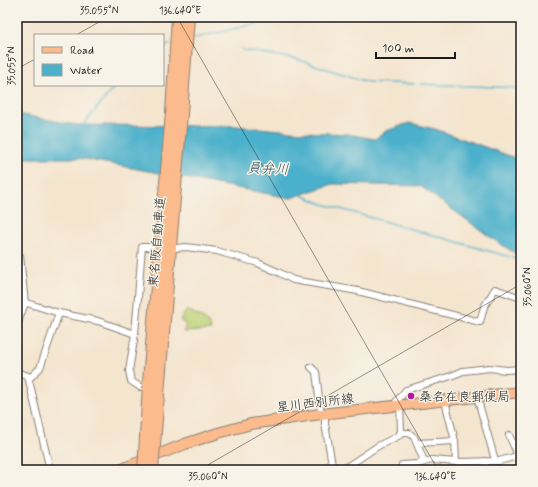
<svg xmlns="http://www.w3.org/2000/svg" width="538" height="487" font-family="Mynerve,'Klee One',sans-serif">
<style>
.green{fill:#bdd377;stroke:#6c784a}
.water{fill:#4cb0cb;stroke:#346674}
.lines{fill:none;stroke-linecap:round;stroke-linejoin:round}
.stream{stroke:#4cb0cb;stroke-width:1.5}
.minor-casing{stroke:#888076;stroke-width:8}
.primary-casing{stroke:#888076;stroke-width:12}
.motorway-casing{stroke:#888076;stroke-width:14}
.minor{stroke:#fff;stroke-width:6}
.primary{stroke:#fbbb8d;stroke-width:10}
.motorway{stroke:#fbbb8d;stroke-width:12}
.motorway-bridge-casing{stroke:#888076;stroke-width:14;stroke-linecap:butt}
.motorway-bridge{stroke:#fbbb8d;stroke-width:12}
.ticks{fill:none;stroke:#1c1c1c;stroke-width:1;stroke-opacity:0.45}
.poi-dot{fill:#b5179e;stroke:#f7f3e8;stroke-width:1.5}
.labels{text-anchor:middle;stroke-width:3;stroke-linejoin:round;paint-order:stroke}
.street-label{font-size:13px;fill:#1c1c1c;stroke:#f7f3e8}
.poi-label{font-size:13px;fill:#1c1c1c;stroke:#f7f3e8;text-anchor:start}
.water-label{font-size:14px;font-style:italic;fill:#2f5762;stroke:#f7f3e8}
.neatline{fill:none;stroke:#1c1c1c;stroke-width:1.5}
.ticks-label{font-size:10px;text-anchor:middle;fill:#1c1c1c}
</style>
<rect width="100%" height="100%" fill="#f7f3e8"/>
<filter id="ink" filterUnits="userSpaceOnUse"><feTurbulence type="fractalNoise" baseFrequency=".025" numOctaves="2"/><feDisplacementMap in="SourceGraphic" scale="8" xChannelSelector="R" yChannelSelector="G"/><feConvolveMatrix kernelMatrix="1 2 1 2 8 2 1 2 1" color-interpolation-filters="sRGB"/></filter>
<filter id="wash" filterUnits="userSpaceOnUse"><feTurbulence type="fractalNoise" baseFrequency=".012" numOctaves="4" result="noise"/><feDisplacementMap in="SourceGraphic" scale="16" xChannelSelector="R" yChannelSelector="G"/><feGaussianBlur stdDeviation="0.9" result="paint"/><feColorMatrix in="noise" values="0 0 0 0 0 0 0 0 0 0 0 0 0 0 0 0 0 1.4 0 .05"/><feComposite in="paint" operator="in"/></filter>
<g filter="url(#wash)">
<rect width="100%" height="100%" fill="#f4e5cf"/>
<!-- green -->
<path class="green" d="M187 310C196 315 210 319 211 330L183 332 186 325 180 320Z"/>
<!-- water -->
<path class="water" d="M17 114 76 125 236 126 303 132 347 134 375 139 386 131 409 123 435 129 521 160V257L493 239 420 186 333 184 290 198 79 158H17Z"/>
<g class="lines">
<!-- stream -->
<path class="stream" d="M191 39 284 17
M163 47 171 44
M240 48 243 50 296 59 368 82 414 84
M421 84 521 88
M83 125 116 85
M299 194 323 204 521 260"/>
</g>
</g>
<g filter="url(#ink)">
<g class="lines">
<defs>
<path id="minor" d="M176 248 186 247 217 251 258 263 280 273 293 280 358 291 480 322 484 307 495 289 521 298
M17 300 59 313 98 321 135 334
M17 325 25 303 20 256
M311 367 316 372 321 414
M17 372 31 377 40 368 59 313
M28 376 50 470
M140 387 131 381 129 371 135 334 142 247H152
M477 397 495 460
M445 401 455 441 456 462
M395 406 396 402 406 390 451 376 463 371 489 368 507 370 521 369
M325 414V424L333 470
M400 433H409L414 437 424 461
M509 435 518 456
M417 443 455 441
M485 461 486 470
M342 470 378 446 400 435 401 430 400 405
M402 470V465L417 464 432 460 456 462 499 461 521 455"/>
<path id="primary" d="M119 470 185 444 218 433 251 424 321 414 521 392"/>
<path id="motorway" d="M150 368 172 112 178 17
M160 369 181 114 188 17"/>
</defs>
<!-- minor casing -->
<use href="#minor" class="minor-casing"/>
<!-- primary casing -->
<use href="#primary" class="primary-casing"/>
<!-- motorway casing -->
<use href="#motorway" class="motorway-casing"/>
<!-- minor -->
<use href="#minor" class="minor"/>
<!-- primary -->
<use href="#primary" class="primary"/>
<!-- motorway -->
<use href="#motorway" class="motorway"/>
<defs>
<path id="motorway-bridge" d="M144 470 150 368
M152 470 160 369"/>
</defs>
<!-- motorway-bridge casing -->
<use href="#motorway-bridge" class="motorway-bridge-casing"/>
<!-- motorway-bridge -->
<use href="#motorway-bridge" class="motorway-bridge"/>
</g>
</g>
<!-- ticks -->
<path class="ticks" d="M177 17 438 470M76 35 108 17M17 69 35 59M17 461 22 470M199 470 521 284"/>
<!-- markers -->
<circle class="poi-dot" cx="411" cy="396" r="4"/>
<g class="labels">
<!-- street labels -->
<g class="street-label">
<text transform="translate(156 242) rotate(-85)" y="5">東名阪自動車道</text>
<text transform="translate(315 402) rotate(-7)" y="5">星川西別所線</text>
</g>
<!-- poi labels -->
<g class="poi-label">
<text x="419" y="401">桑名在良郵便局</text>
</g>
<!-- water labels -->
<g class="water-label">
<text transform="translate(268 168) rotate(2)" y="5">員弁川</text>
</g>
</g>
<!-- margin -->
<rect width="538" height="487" fill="none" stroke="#f7f3e8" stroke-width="44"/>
<!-- legend -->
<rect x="34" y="34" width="130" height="52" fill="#f7f3e8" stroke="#9f9d96"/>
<rect x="42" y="47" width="20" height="6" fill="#fbbb8d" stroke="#9f9d96"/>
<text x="70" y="54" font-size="12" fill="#1c1c1c">Road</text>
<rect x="42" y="64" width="20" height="12" fill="#4cb0cb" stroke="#9f9d96"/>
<text x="70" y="74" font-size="12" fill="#1c1c1c">Water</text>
<!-- scale -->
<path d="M376 52v6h79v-6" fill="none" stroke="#1c1c1c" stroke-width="2"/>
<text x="382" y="52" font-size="12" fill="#1c1c1c" stroke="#f7f3e8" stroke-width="3" paint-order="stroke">100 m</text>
<rect x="22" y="22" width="494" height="443" class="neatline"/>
<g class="ticks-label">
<text x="99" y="14">35.055°N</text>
<text x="180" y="14">136.640°E</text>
<text transform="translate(11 66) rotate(-90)" y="4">35.055°N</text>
<text transform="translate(527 287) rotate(-90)" y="4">35.060°N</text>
<text x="208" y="480">35.060°N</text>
<text x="435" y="480">136.640°E</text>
</g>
</svg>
